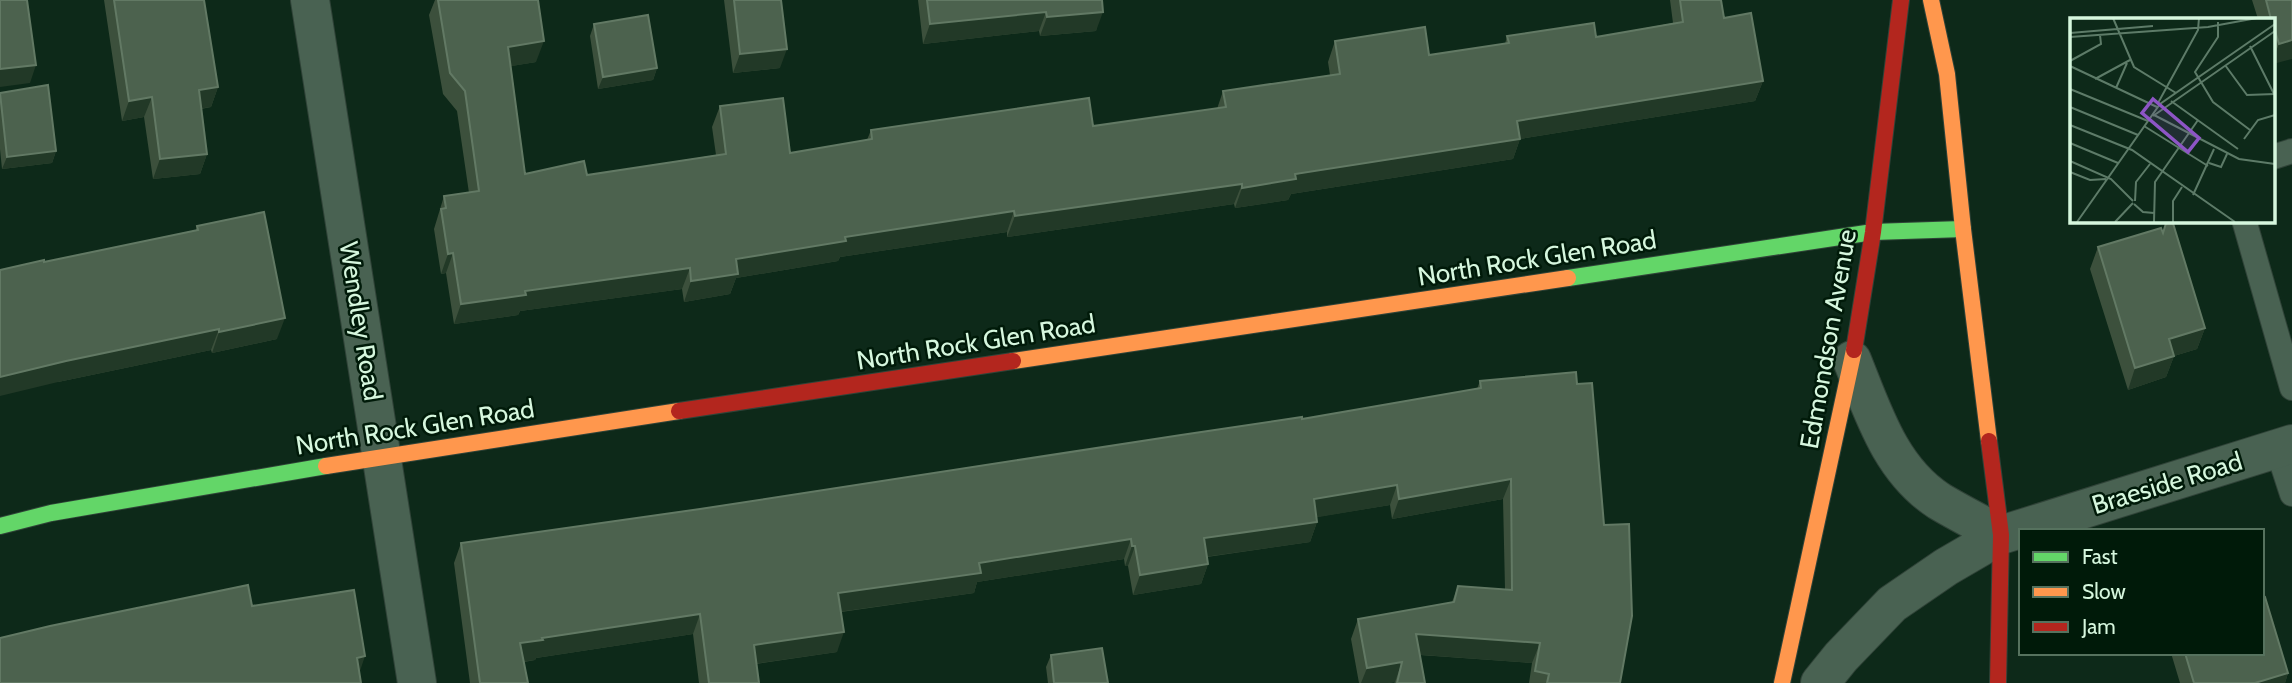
<svg xmlns="http://www.w3.org/2000/svg" width="2292" height="683" font-family="Cabin,sans-serif">
<style>
.lines{fill:none;stroke-linecap:round;stroke-linejoin:round}
.lane-casing{stroke:#304338;stroke-width:26}
.street-casing{stroke:#304338;stroke-width:40}
.fast-casing{stroke:#304338;stroke-width:18}
.slow-casing{stroke:#304338;stroke-width:18}
.jam-casing{stroke:#304338;stroke-width:18}
.lane{stroke:#496252;stroke-width:24}
.street{stroke:#496252;stroke-width:38}
.fast{stroke:#63d668;stroke-width:16}
.slow{stroke:#ff974d;stroke-width:16}
.jam{stroke:#b3261e;stroke-width:16}
.wall{fill:#3c503c}
.shaded-wall{fill:#223927}
.building{fill:#4c624e;stroke:#627964;stroke-width:2}
.labels{text-anchor:middle;stroke-width:5;stroke-linejoin:round;paint-order:stroke}
.street-label{font-size:26px;fill:#d6f7de;stroke:#001a09}
.inset-road{fill:none;stroke:#5d7b68;stroke-width:2}
.view{fill:#8d55c5;fill-opacity:0.15;stroke:#8d55c5;stroke-width:3.5}
.inset-edge{fill:none;stroke:#d6f7de;stroke-width:3.5}
</style>
<rect width="100%" height="100%" fill="#0d2919"/>
<g class="lines">
<defs>
<path id="lane" d="M2273 157 2292 151
M2244 220 2292 388
M2277 448 2292 494"/>
<path id="street" d="M310 0 417 683
M1852 360C1873 412 1890 469 1939 501 1959 513 1981 524 2001 535
M1820 683 1841 657 1892 604 1946 567 2001 535 2292 444"/>
<path id="fast" d="M1568 278 1873 232 1963 229
M0 526 51 513 326 466"/>
<path id="slow" d="M1931 0 1947 74 1963 229 1989 441
M1013 361 1568 278
M326 466 679 411
M1782 683 1854 350"/>
<path id="jam" d="M1854 350 1873 232 1901 0
M679 411 1013 361
M1989 441 2001 535 1998 683"/>
</defs>
<!-- lane casing -->
<use href="#lane" class="lane-casing"/>
<!-- street casing -->
<use href="#street" class="street-casing"/>
<!-- fast casing -->
<use href="#fast" class="fast-casing"/>
<!-- slow casing -->
<use href="#slow" class="slow-casing"/>
<!-- jam casing -->
<use href="#jam" class="jam-casing"/>
<!-- lane -->
<use href="#lane" class="lane"/>
<!-- street -->
<use href="#street" class="street"/>
<!-- fast -->
<use href="#fast" class="fast"/>
<!-- slow -->
<use href="#slow" class="slow"/>
<!-- jam -->
<use href="#jam" class="jam"/>
</g>
<!-- wall -->
<path class="wall" d="M104 0H204L218 87 211 107 201 109 207 154 200 174 153 179 144 117 122 121Z
M435 0H538L536 62 511 66 525 174 587 175 716 155 712 127 720 106 790 153 867 140 871 130 1093 126 1217 109 1223 91 1330 75 1328 62 1335 41 1429 55 1505 44 1507 36 1596 37 1673 23 1670 0H1721L1724 18 1763 81 1755 101 1520 139 1513 159 1291 194 1288 200 1235 208 1234 204 1007 237V232L840 257 838 261 736 278 730 294 684 302 682 289 520 311 518 315 454 324 446 273 441 274 434 229 444 196 469 193 457 111 443 94 429 15Z
M724 0H781L780 68 733 73Z
M918 0H1102L1096 31 1040 36 1039 31 923 44Z
M2252 0H2292L2273 64V19H2258Z
M594 24 657 68 653 80 598 89 590 36Z
M0 93 56 151 52 163 2 169 0 149Z
M2167 220 2205 328 2197 349 2174 356 2166 377 2128 390 2090 269 2098 247 2163 232Z
M197 226 277 339 212 353 211 350 58 382 44 262 196 230Z
M1480 381 1577 384 1604 525 1620 683H1529L1532 663 1420 655 1425 683H1394L1395 682 1387 683H1359L1351 639 1358 619 1452 602 1458 586 1505 589 1503 499 1392 519 1390 505 1316 517 1317 522 1310 542 1207 557 1208 564 1201 584 1133 595 1128 566H1125L1124 559 977 582 974 593 841 612 837 652 756 664 759 683H699L693 634 536 658 535 660 524 662 528 683H470L454 563 461 543 700 509 1302 419 1477 389Z
M2171 653H2262L2288 673 2285 683H2180Z
M1051 655 1108 683H1048L1046 667Z"/>
<!-- shaded-wall -->
<path class="shaded-wall" d="M1046 12 1039 31 923 44 930 24Z
M1103 12 1096 31 1040 36 1047 17Z
M2292 40V59L2273 64V60L2279 44Z
M544 41 536 62 501 68 508 47Z
M787 49 780 68 733 73 740 54Z
M36 65 30 83 0 87V69Z
M657 68 653 80 598 89 603 77Z
M1763 81 1755 101 1520 139 1513 159 1291 194 1288 200 1235 208 1242 188 1517 121Z
M218 87 211 107 191 110 199 90Z
M152 97 144 117 122 121 129 101Z
M56 151 52 163 2 169 7 157Z
M207 154 200 174 153 179 160 159Z
M1242 184 1234 204 1007 237 1015 216Z
M1014 211 1007 232 840 257 838 261 736 278 730 294 684 302 691 281 736 259 845 237Z
M453 253 446 273 441 274 448 254Z
M690 268 682 289 520 311 518 315 454 324 461 304 525 291Z
M285 318 277 339 212 353 219 332Z
M2205 328 2197 349 2174 356 2166 377 2128 390 2135 368 2169 339Z
M219 329 211 350 58 382 0 396V377L66 361Z
M1511 479 1503 499 1392 519 1399 499Z
M1397 485 1390 505 1307 519 1314 499Z
M1317 522 1310 542 1197 558 1204 538Z
M1131 539 1124 559 977 582 974 593 831 613 838 593 979 563Z
M1132 546H1135L1128 566H1125Z
M1208 564 1201 584 1133 595 1140 575Z
M700 614 693 634 536 658 535 660 513 663 520 643 542 638Z
M844 632 837 652 747 665 754 645Z
M1416 634 1540 643 1532 663 1409 654Z
M365 656 358 677 357 658Z
M1402 662 1395 682 1387 683H1361L1367 668Z
M2288 673 2285 683H2255Z"/>
<!-- building -->
<path class="building" d="M0 0H27L36 65 0 69Z
M114 0H204L218 87 199 90 207 154 160 159 152 97 129 101Z
M438 0H538L544 41 508 47 525 174 584 161 587 175 726 154 720 106 783 98 790 153 872 139 871 130 1089 98 1093 126 1226 107 1223 91 1340 74 1335 41 1425 27 1429 55 1509 43 1507 36 1594 23 1596 37 1683 22 1680 0H1721L1724 18 1751 13 1763 81 1517 121 1520 139 1295 174 1296 179 1242 188V184L1015 216 1014 211 845 237 846 241 736 259 738 274 691 281 690 268 525 291 526 295 461 304 453 253 448 254 441 209 446 208 444 196 479 191 465 91 450 73Z
M734 0H781L787 49 740 54Z
M927 0H1102L1103 12 1047 17 1046 12 930 24Z
M2266 0H2292V40L2279 44 2273 24V19H2271Z
M648 15 657 68 603 77 594 24Z
M48 85 56 151 7 157 0 93Z
M264 212 285 318 219 332V329L66 361 0 377V270L44 260V262L198 230 197 226Z
M2167 220H2172L2205 328 2169 339 2174 356 2135 368 2098 247 2161 228 2163 233Z
M1576 372 1577 384 1592 383 1604 525 1629 524 1632 616 1620 683H1547L1549 674 1535 671 1540 643 1416 634 1425 683H1397L1402 662 1367 668 1358 619 1454 602 1458 586 1512 590 1511 479 1399 499 1397 485 1314 499 1317 522 1204 538 1208 564 1140 575 1135 546H1132L1131 539 979 563 981 573 838 593 844 632 754 645 759 683H709L700 614 542 638 543 640 520 643 528 683H480L461 543 700 509 1181 435 1302 417V419L1481 388 1480 381Z
M248 585 252 606 354 590 365 656 357 658 361 683H0V638L50 626Z
M2265 597 2288 673 2255 683H2194L2185 653H2262V598Z
M1102 648 1108 683H1054L1051 655Z"/>
<g class="labels">
<!-- street labels -->
<g class="street-label">
<text transform="translate(1537 258) rotate(-9)" y="9">North Rock Glen Road</text>
<text transform="translate(361 321) rotate(81)" y="9">Wendley Road</text>
<text transform="translate(1828 339) rotate(-80)" y="9">Edmondson Avenue</text>
<text transform="translate(976 342) rotate(-9)" y="9">North Rock Glen Road</text>
<text transform="translate(415 427) rotate(-9)" y="9">North Rock Glen Road</text>
<text transform="translate(2167 483) rotate(-17)" y="9">Braeside Road</text>
</g>
</g>
<!-- overview -->
<g transform="translate(2070 18)">
<rect width="205" height="205" fill="#0d2919"/>
<path class="inset-road" d="M43 0 64 49 106 75M148 4V19L125 54 143 84 180 112M0 15 83 8M0 19 138 9 187 0M180 28 204 76M0 43 31 26 30 17M155 47 177 77 205 76M0 48 87 89M25 61 60 42M46 70 57 45M0 71 78 103M101 83 168 131M88 85 128 12 129 0M0 89 68 117M84 97 169 141 205 146M83 98 205 13M0 107 62 132 165 204M74 108 138 148M174 121 188 102 205 97M0 125 48 145M0 143 41 161 63 183M139 145 151 149 157 136M0 154 20 162 36 161M123 177 144 131M65 183 66 164 80 146M64 186 73 194 84 195M7 204 90 86 205 6M45 204 63 185M84 204 85 164 128 102M103 204V183L112 169"/>
<path class="view" d="M83 81 129 120 118 134 72 95Z"/>
<rect width="205" height="205" class="inset-edge"/>
</g>
<!-- legend -->
<rect x="2019" y="529" width="245" height="126" fill="#001a09" stroke="#56725e" stroke-width="2"/>
<rect x="2033" y="552" width="35" height="10" fill="#63d668" stroke="#56725e" stroke-width="2"/>
<text x="2082" y="564" font-size="21" fill="#d6f7de">Fast</text>
<rect x="2033" y="587" width="35" height="10" fill="#ff974d" stroke="#56725e" stroke-width="2"/>
<text x="2082" y="599" font-size="21" fill="#d6f7de">Slow</text>
<rect x="2033" y="622" width="35" height="10" fill="#b3261e" stroke="#56725e" stroke-width="2"/>
<text x="2082" y="634" font-size="21" fill="#d6f7de">Jam</text>
</svg>
